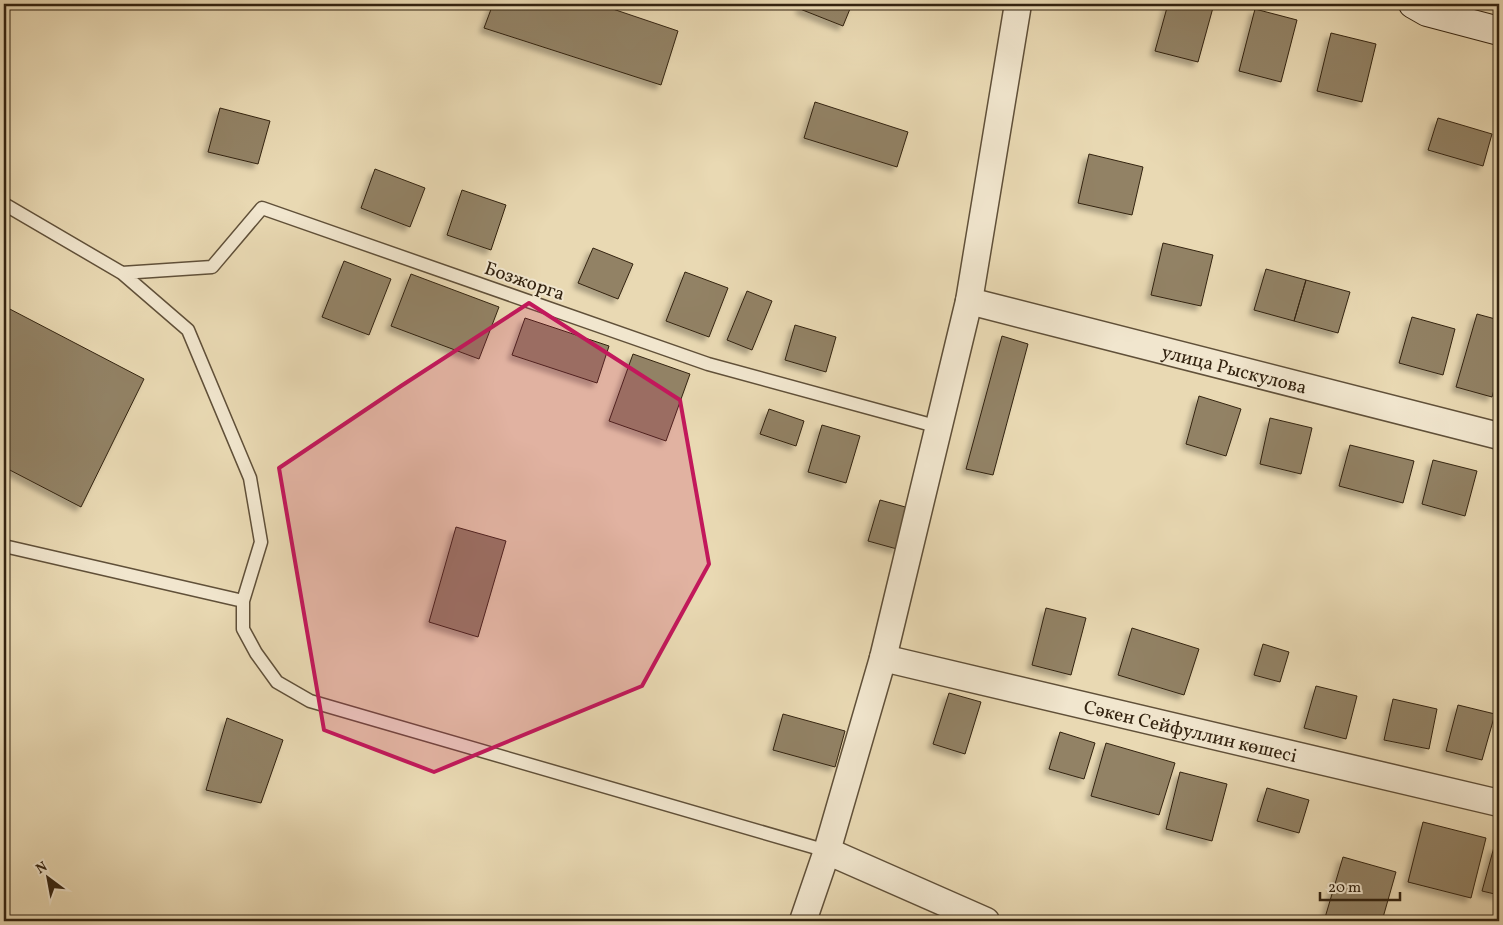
<svg xmlns="http://www.w3.org/2000/svg" width="1503" height="925" font-family="Vollkorn,serif">
<style>
.building{fill:#928265;stroke:#332310;filter:url(#shadow)}
.lines{fill:none;stroke-linecap:round;stroke-linejoin:round}
.lane-casing{stroke:#605039;stroke-width:15}
.street-casing{stroke:#605039;stroke-width:29}
.secondary-casing{stroke:#332310;stroke-width:30}
.lane{stroke:#f1e6ce;stroke-width:12}
.street{stroke:#f1e6ce;stroke-width:26}
.secondary{stroke:#f1e6ce;stroke-width:28}
.marked{fill:#c2185b;fill-opacity:0.2;stroke:#c2185b;stroke-width:4;stroke-linejoin:round}
.labels{text-anchor:middle;stroke-width:4;stroke-linejoin:round;paint-order:stroke}
.street-label{font-size:19px;fill:#332310;stroke:#f1e6ce}
</style>
<defs>
<filter id="shadow"><feDropShadow dx="-4.5" dy="4.5" stdDeviation="2.5" flood-color="#0004"/></filter>
</defs>
<rect width="100%" height="100%" fill="#e9d9b3"/>
<filter id="stains"><feTurbulence type="fractalNoise" baseFrequency=".004" numOctaves="4"/><feColorMatrix values="0 0 0 0 .2 0 0 0 0 .09 0 0 0 0 .02 0 0 0 .5 -.17"/></filter>
<radialGradient id="worn" r=".72"><stop offset=".6" stop-color="#630" stop-opacity="0"/><stop offset="1" stop-color="#630" stop-opacity=".3"/></radialGradient>
<!-- building -->
<path class="building" d="M493 4H598L678 31 661 85 484 28Z
M802 4H852L843 26 800 9Z
M1168 4H1214L1198 62 1155 51Z
M1255 9 1297 20 1281 82 1239 71Z
M1331 33 1376 44 1362 102 1317 91Z
M815 102 908 132 897 167 804 138Z
M220 108 270 121 258 164 208 152Z
M1438 118 1492 134 1483 166 1428 150Z
M1089 154 1143 167 1132 215 1078 203Z
M375 169 425 188 410 227 361 208Z
M462 190 506 205 491 250 447 235Z
M1163 243 1213 255 1201 306 1151 295Z
M593 248 633 264 618 299 578 283Z
M344 261 391 279 369 335 322 317Z
M1266 269 1306 280 1294 321 1254 310Z
M685 272 728 288 709 337 666 321Z
M411 274 499 307 479 359 391 326Z
M1306 280 1350 292 1338 333 1294 321Z
M747 291 772 301 752 350 727 340Z
M4 306 144 379 81 507 4 467Z
M1477 314 1499 320V372L1492 397 1456 387Z
M1412 317 1455 329 1443 375 1399 363Z
M525 318 609 346 597 383 512 355Z
M795 325 836 337 826 372 785 360Z
M1002 336 1028 344 993 475 966 469Z
M633 354 690 374 666 441 609 421Z
M1199 396 1241 409 1226 456 1186 444Z
M769 409 804 421 796 446 760 434Z
M1270 418 1312 428 1301 474 1260 464Z
M822 425 860 436 846 483 808 472Z
M1350 445 1414 461 1403 503 1339 486Z
M1433 460 1477 471 1465 516 1422 504Z
M880 500 909 508 897 549 868 541Z
M456 527 506 541 478 637 429 622Z
M1046 608 1086 618 1071 675 1032 665Z
M1132 628 1199 649 1184 695 1118 675Z
M1263 644 1289 652 1280 682 1254 675Z
M1316 686 1357 696 1346 739 1304 728Z
M949 693 981 702 965 754 933 744Z
M1393 699 1437 709 1429 749 1384 740Z
M1458 705 1495 714 1482 760 1446 751Z
M783 714 845 731 835 767 773 750Z
M227 718 283 740 261 803 206 790Z
M1060 732 1095 743 1084 779 1049 769Z
M1106 743 1175 763 1159 815 1091 796Z
M1180 772 1227 784 1212 841 1166 829Z
M1267 788 1309 800 1299 833 1257 821Z
M1423 822 1486 838 1471 898 1408 882Z
M1494 847 1499 849V895L1482 891Z
M1343 857 1396 872 1382 921H1324Z"/>
<g class="lines">
<defs>
<path id="lane" d="M4 204 122 273 188 330 250 478 261 542 243 601V629L256 653 277 682 310 701 827 851
M122 273 212 267 262 208 708 364 939 427
M4 546 243 601"/>
<g id="street">
<path id="s1" d="M969 301 1499 436"/>
<path id="s2" d="M883 658 1499 803"/>
<path d="M827 851 986 921"/>
<path d="M803 921 827 851 883 658 969 301 1018 4"/>
</g>
<path id="secondary" d="M1413 4 1427 12 1499 31"/>
</defs>
<!-- lane casing -->
<use href="#lane" class="lane-casing"/>
<!-- street casing -->
<use href="#street" class="street-casing"/>
<!-- secondary casing -->
<use href="#secondary" class="secondary-casing"/>
<!-- lane -->
<use href="#lane" class="lane"/>
<!-- street -->
<use href="#street" class="street"/>
<!-- secondary -->
<use href="#secondary" class="secondary"/>
</g>
<!-- marked area -->
<path class="marked" d="M529 303 680 400 709 564 642 686 434 772 324 730 279 468 401 386Z"/>
<g class="labels">
<!-- street labels -->
<g class="street-label">
<text transform="translate(525 280) rotate(19)" y="7">Бозжорга</text>
<text dy="7" stroke="none"><textPath href="#s1" startOffset="274">улица Рыскулова</textPath></text>
<text dy="7" stroke="none"><textPath href="#s2" startOffset="316">Сәкен Сейфуллин көшесі</textPath></text>
</g>
</g>
<!-- margin -->
<rect width="1503" height="925" fill="none" stroke="#e9d9b3" stroke-width="20"/>
<rect x="5" y="5" width="1493" height="915" fill="none" stroke="#332310" stroke-width="2.5"/>
<rect x="10" y="10" width="1483" height="905" fill="none" stroke="#332310"/>
<!-- north arrow -->
<g transform="translate(48 878) rotate(328)" stroke="#f1e6ce" stroke-width="4" paint-order="stroke">
<path d="M0-4L9 19L0 12L-9 19Z" fill="#332310"/>
<text y="-8" font-size="14" font-weight="bold" text-anchor="middle" fill="#332310">N</text>
</g>
<!-- scale -->
<path d="M1320 892v8h80v-8" fill="none" stroke="#332310" stroke-width="2.5"/>
<text x="1328" y="892" font-size="15" fill="#332310" stroke="#f1e6ce" stroke-width="4" paint-order="stroke">20 m</text>
<rect width="100%" height="100%" filter="url(#stains)"/>
<rect width="100%" height="100%" fill="url(#worn)"/>
</svg>
